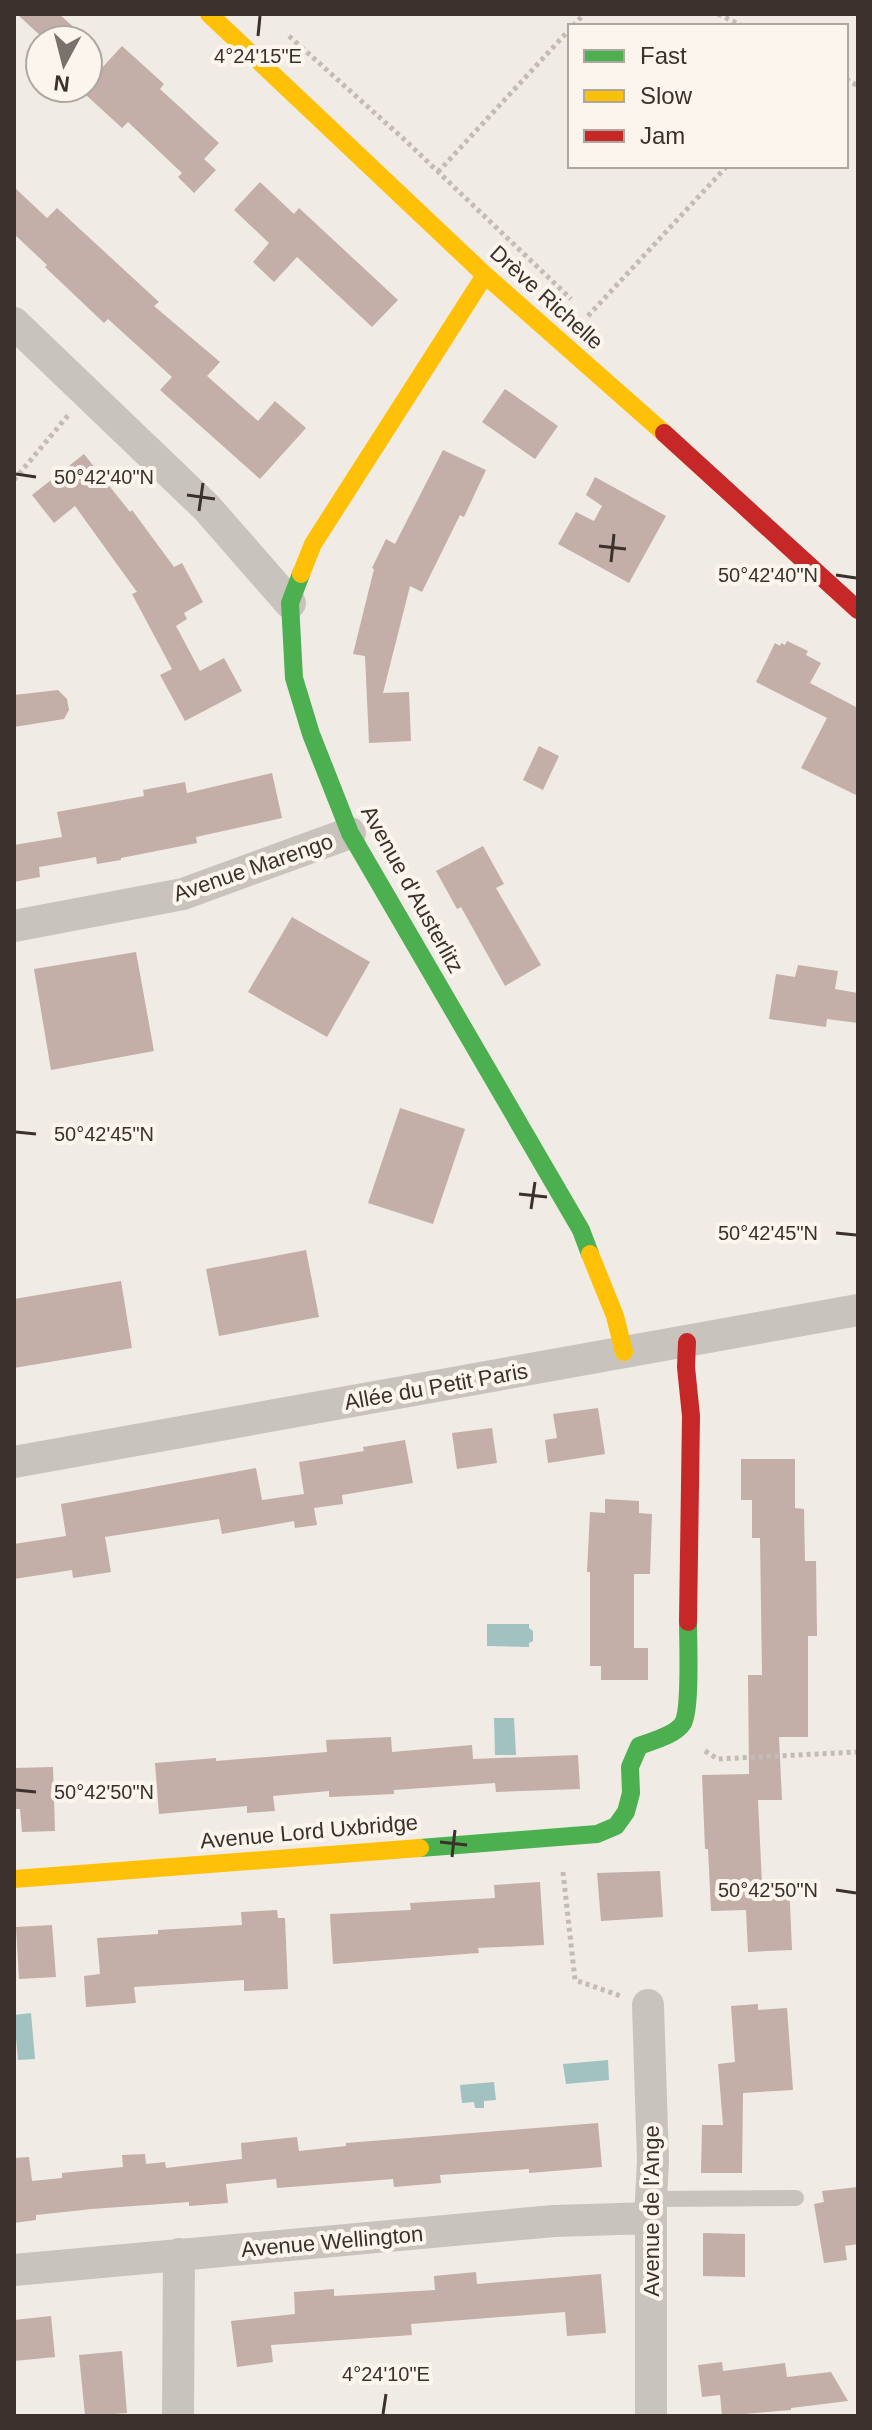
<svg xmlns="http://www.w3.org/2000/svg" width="872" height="2430" font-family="Helvetica,sans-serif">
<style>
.water{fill:#a1c2c1}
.building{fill:#c3afa7}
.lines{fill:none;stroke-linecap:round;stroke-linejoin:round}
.path{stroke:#c2bbb6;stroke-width:5;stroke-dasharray:4 4;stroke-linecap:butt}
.lane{stroke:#c9c3be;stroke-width:16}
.street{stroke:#c9c3be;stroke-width:32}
.fast{stroke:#4caf50;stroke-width:18}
.slow{stroke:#ffc107;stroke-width:18}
.jam{stroke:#c62828;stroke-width:18}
.ticks{fill:none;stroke:#3b302b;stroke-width:3}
.labels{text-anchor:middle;stroke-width:8;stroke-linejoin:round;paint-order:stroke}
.street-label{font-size:22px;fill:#3b302b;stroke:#fbf5ee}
.ticks-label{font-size:20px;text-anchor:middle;fill:#3b302b;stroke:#fbf5ee;stroke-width:8;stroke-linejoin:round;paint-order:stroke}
</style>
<rect width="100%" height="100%" fill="#f0ebe5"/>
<!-- water -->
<path class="water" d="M487 1624H529V1628L533 1631V1641L529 1643V1647L487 1646Z
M494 1718H514L516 1755H495Z
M31 2013 35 2059 18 2060 14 2015Z
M608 2060 609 2080 566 2084 563 2064Z
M494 2082 496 2100 484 2101V2108H475L474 2102 462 2103 460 2085Z"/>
<!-- building -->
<path class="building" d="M17 14H59L88 40H45Z
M122 46 164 84 160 89 219 143 204 159 216 170 194 193 178 177 182 173 128 122 122 128 86 95 88 93V59L100 70Z
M260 182 294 214 299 208 398 300 372 327 297 257 274 282 253 262 269 243 234 210Z
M14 187 47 218 57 208 159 302 154 306 220 362 207 376 258 421 275 401 306 428 260 479 160 390 172 377 108 319 104 323 45 267 47 265 14 234Z
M505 389 558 426 535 459 482 422Z
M443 450 486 470 464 517 460 515 422 592 410 586 383 693 409 692 411 741 369 743 365 656 353 654 374 569 372 568 386 539 395 544Z
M84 454 130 512 132 510 174 567 182 563 203 602 184 613 187 619 176 626 200 671 224 658 242 691 185 721 160 675 172 669 132 594 137 592 75 506 54 523 32 495Z
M595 477 666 516 629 583 558 544 576 512 594 521 602 506 586 495Z
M787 641 808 651 806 655 821 663 810 683 858 708V796L801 768 827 718 756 682 775 643 780 646 781 643 785 645Z
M58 690 67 699 69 710 64 719 14 727V695Z
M539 746 559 756 543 790 523 780Z
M272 773 282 818 196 837 197 843 121 858V860L97 864 96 857 39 867 40 877 14 882V845L62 837 57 812 144 796 143 790 185 782 187 793Z
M483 846 504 884 496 888 541 965 505 986 461 907 457 909 436 871Z
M292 917 370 962 327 1037 248 992Z
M136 952 154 1051 51 1070 34 969Z
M798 965 838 971 835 989 858 993V1023L827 1019 826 1027 769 1019 776 974 795 977Z
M400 1108 465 1129 433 1224 368 1203Z
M306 1250 319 1317 219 1336 206 1269Z
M121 1281 132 1348 14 1368V1299Z
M598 1408 605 1454 548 1463 545 1440 557 1438 553 1414Z
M492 1428 497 1463 457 1469 452 1433Z
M405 1440 413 1483 342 1495 343 1504 314 1508 317 1525 295 1528 294 1521 222 1534 219 1519 105 1537 111 1572 73 1578 72 1570 14 1579V1544L66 1536 61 1504 256 1468 262 1500 304 1494 299 1462 364 1451 363 1447Z
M741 1459H795V1508L804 1509 805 1561H816L817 1636H808V1737H779L782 1800H758L762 1884 789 1882 792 1950 748 1952 746 1910 711 1911 708 1849H705L702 1775 749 1774 748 1675H762L760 1538H752V1500H741Z
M605 1499 639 1501V1513L652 1514 650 1574H634V1648H648V1680H601V1666H590V1572H587L590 1512 605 1513Z
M391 1737 392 1752 472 1745 473 1759 578 1755 580 1789 496 1792 495 1783 394 1790V1794L329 1797V1791L273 1796 275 1811 247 1813V1806L159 1814 155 1763 216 1758V1761L327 1752 326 1740Z
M53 1767 55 1831 22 1832 20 1809H14V1768Z
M660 1871 663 1917 601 1921 597 1873Z
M540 1882 544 1945 478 1948 479 1953 333 1964 330 1914 411 1910 410 1903 495 1898 494 1885Z
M277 1910 278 1918H285L288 1989 244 1991V1980L134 1987 136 2003 86 2007 84 1976 100 1974 97 1938 158 1934V1930L242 1925 241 1912Z
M52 1925 56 1977 19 1979 16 1927Z
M758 2004V2010L787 2008 793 2090 743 2093 742 2173H701L702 2125H723L718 2064 735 2062 731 2006Z
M598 2123 602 2167 529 2173V2169L440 2175 441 2183 394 2187 393 2179 277 2188 276 2179 226 2184 228 2203 189 2206V2202L92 2209 36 2215V2220L14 2223V2158L29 2157 32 2181 62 2178V2173L123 2167 122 2155 145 2154 146 2164 165 2162 166 2168 242 2159 241 2143 297 2137 299 2151 346 2146V2143Z
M858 2187V2244L845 2246 847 2260 824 2263 814 2204 824 2202 822 2191Z
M703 2233 745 2234V2277L703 2276Z
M476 2272 477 2284 601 2274 606 2333 567 2336 565 2312 411 2324 412 2335 271 2345 273 2362 237 2367 231 2321 295 2314 294 2292 334 2289V2296L435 2290 434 2276Z
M51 2316 55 2357 14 2361V2320Z
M122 2351 127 2413 85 2416 79 2355Z
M722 2362 723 2371 785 2363 787 2377 831 2372 848 2401 791 2408V2410L722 2416 720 2395 702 2397 698 2365Z"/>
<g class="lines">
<!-- path -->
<path class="path" d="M718 14 743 26
M573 26 584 14
M289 36 407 142 571 299
M846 79 858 86
M438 172 570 29
M588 316 727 166
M14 480 70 413
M705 1751 718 1759 858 1752
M563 1872 575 1980 621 1996"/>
<!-- lane -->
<path class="lane" d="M651 2199 796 2198"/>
<!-- street -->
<path class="street" d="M14 323 207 508 290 603
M14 926 183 894 350 833
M14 1462 858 1310
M648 2005 653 2161 651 2199V2416
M14 2270 554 2221 651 2218
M178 2416 179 2254"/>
<!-- fast -->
<path class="fast" d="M301 574 290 603 294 678 311 734 350 833 581 1230 590 1254
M420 1848 597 1834 616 1826 626 1812 631 1793 630 1767 639 1746C652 1741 676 1735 683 1723 691 1709 688 1641 688 1622"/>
<!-- slow -->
<path class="slow" d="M209 14 485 275 664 433
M301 574 313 544 485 275
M590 1254 615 1316 624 1352
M14 1879 420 1848"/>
<!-- jam -->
<path class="jam" d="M664 433 858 610
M687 1342 686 1367 691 1416 688 1622"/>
</g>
<!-- ticks -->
<path class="ticks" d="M258 36 260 16M16 474 36 477M187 495 215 499M199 511 203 483M599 546 626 549M611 562 614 534M836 575 856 578M16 1132 36 1134M519 1194 547 1197M531 1209 535 1182M836 1233 856 1235M16 1790 36 1792M440 1842 467 1845M452 1857 455 1830M836 1890 856 1893M383 2414 386 2394"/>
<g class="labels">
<!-- street labels -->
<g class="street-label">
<text transform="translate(547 297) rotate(42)" y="8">Drève Richelle</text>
<text transform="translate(253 867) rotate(-19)" y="8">Avenue Marengo</text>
<text transform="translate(413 889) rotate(61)" y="8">Avenue d'Austerlitz</text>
<text transform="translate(436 1386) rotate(-10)" y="8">Allée du Petit Paris</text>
<text transform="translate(309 1831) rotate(-5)" y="8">Avenue Lord Uxbridge</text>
<text transform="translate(651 2211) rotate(-90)" y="8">Avenue de l'Ange</text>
<text transform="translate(332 2241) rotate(-5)" y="8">Avenue Wellington</text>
</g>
</g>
<g class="ticks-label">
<text x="258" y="63">4°24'15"E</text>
<text x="104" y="484">50°42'40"N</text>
<text x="768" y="582">50°42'40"N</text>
<text x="104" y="1141">50°42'45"N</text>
<text x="768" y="1240">50°42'45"N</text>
<text x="104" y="1799">50°42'50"N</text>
<text x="768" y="1897">50°42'50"N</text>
<text x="386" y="2381">4°24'10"E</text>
</g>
<!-- border -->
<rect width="872" height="2430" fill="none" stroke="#3b302b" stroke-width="32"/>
<!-- legend -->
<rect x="568" y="24" width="280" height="144" fill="#fbf5ee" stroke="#aea6a0" stroke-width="2"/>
<rect x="584" y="50" width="40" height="12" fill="#4caf50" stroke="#aea6a0" stroke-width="2"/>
<text x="640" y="64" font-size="24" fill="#3b302b">Fast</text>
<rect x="584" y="90" width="40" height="12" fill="#ffc107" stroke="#aea6a0" stroke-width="2"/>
<text x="640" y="104" font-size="24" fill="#3b302b">Slow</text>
<rect x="584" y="130" width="40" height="12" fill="#c62828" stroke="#aea6a0" stroke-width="2"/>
<text x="640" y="144" font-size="24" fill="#3b302b">Jam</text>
<!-- north arrow -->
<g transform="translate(64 64) rotate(187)"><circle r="38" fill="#fbf5ee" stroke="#aea6a0" stroke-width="2"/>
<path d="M0-6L14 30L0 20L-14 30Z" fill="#7a716c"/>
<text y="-12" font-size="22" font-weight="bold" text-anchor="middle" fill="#3b302b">N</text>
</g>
</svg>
